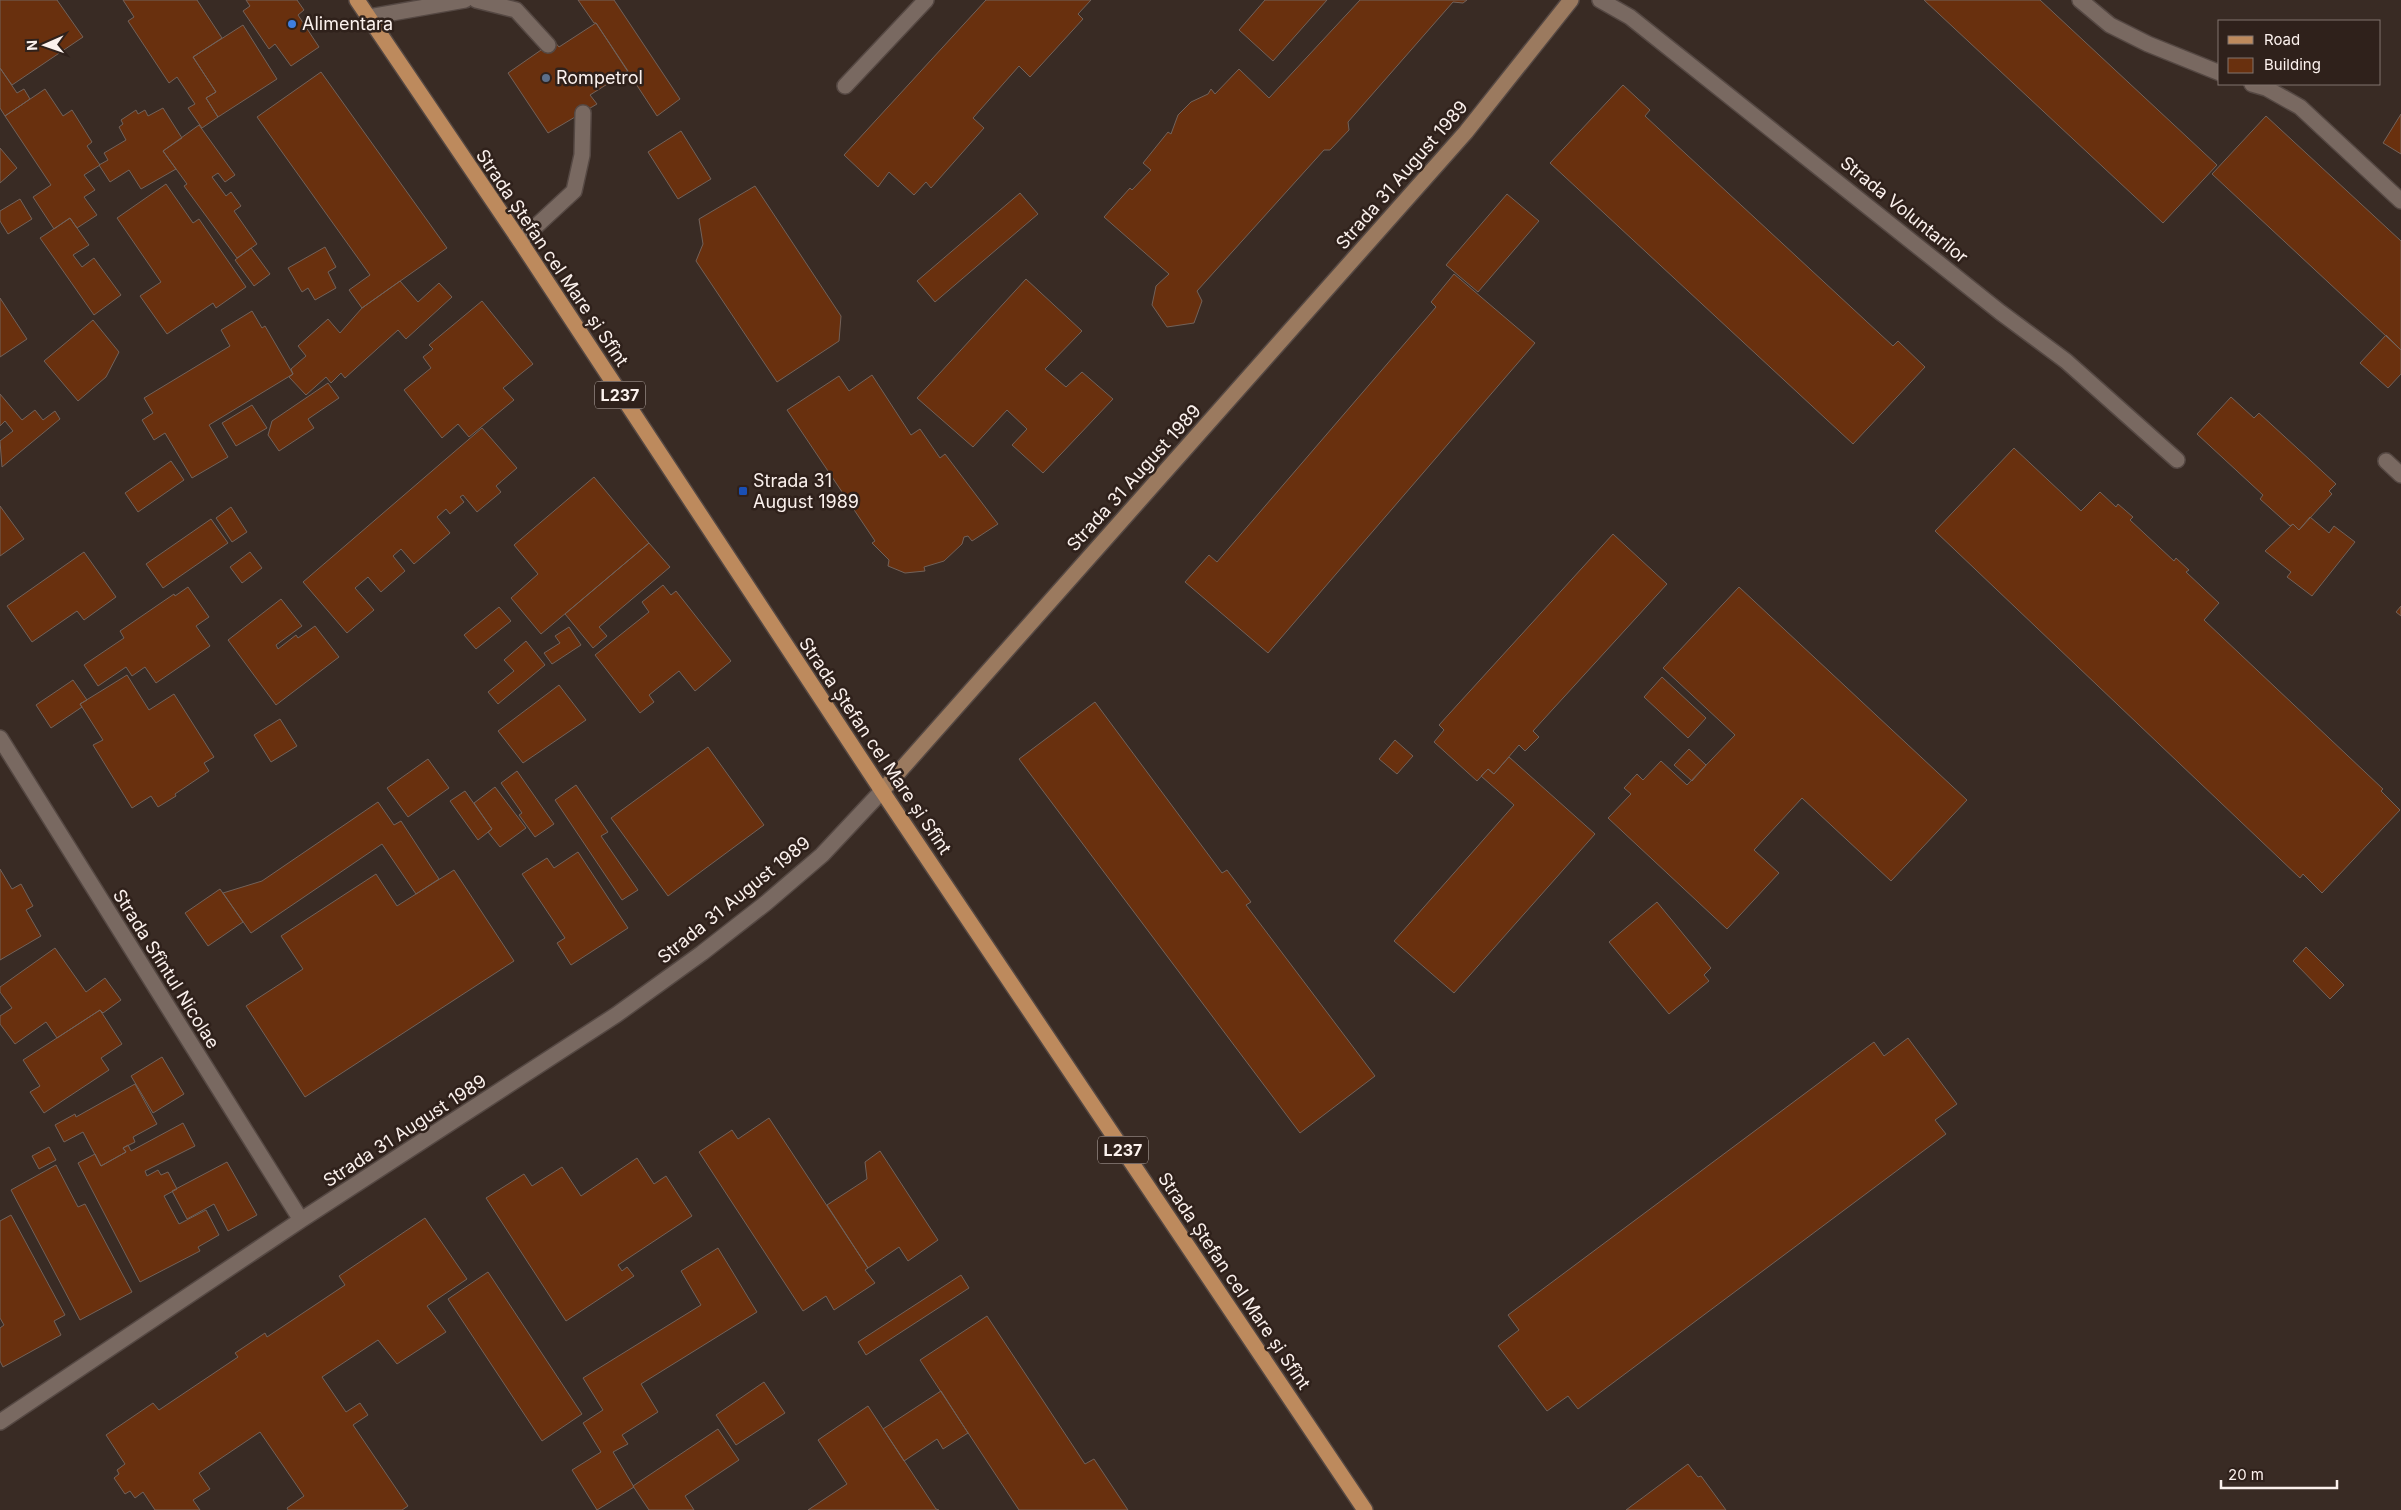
<svg xmlns="http://www.w3.org/2000/svg" width="2401" height="1510" font-family="Inter,sans-serif">
<style>
.building{fill:#69300e;stroke:#72625a}
.lines{fill:none;stroke-linecap:round;stroke-linejoin:round}
.lane-casing{stroke:#554843;stroke-width:18}
.street-casing{stroke:#554843;stroke-width:18}
.secondary-casing{stroke:#554843;stroke-width:18}
.primary-casing{stroke:#554843;stroke-width:18}
.lane{stroke:#796961;stroke-width:15}
.street{stroke:#796961;stroke-width:15}
.secondary{stroke:#9b7a5f;stroke-width:15}
.primary{stroke:#bd8a5d;stroke-width:15}
.shop-dot{fill:#3f7fe0;stroke:#2f211b;stroke-width:2}
.service-dot{fill:#5c6f8a;stroke:#2f211b;stroke-width:2}
.transit-dot{fill:#1a4fb4;stroke:#2f211b;stroke-width:2}
.labels{text-anchor:middle;stroke-width:5;stroke-linejoin:round;paint-order:stroke}
.shield{fill:#2f211b;stroke:#beb3ae;stroke-width:1}
.shield-label{font-size:16px;font-weight:bold;fill:#fbf1ed}
.poi-label{font-size:18px;fill:#fbf1ed;stroke:#2f211b;text-anchor:start}
.street-label{font-size:18px;fill:#fbf1ed;stroke:#2f211b}
</style>
<rect width="100%" height="100%" fill="#392b24"/>
<!-- building -->
<path class="building" d="M0 0H57L83 37 12 85 0 68Z
M123 0H197L222 38 193 57 216 92 206 98 218 117 202 128 188 108 195 104 177 77 169 83 128 21 134 17Z
M246 0H297L304 10 298 15 319 47 291 66 275 44 269 49 243 11 250 6Z
M578 0H614L680 99 657 116 596 23H594Z
M986 0H1091L1078 14 1083 19 1030 77 1019 66 973 118 984 128 931 188 926 182 914 195 889 172 878 187 844 155Z
M1265 0H1327L1273 61 1239 30Z
M1360 0H1467L1463 3 1453 2 1348 122 1349 130 1330 150H1324L1197 291 1202 301 1194 323 1167 327 1152 305 1156 286 1169 274 1104 217 1130 188 1132 190 1151 170 1143 163 1168 132 1171 134 1178 115 1191 102 1208 94 1211 89 1215 94 1239 69 1269 98Z
M1924 0H2040L2217 165 2163 223Z
M596 23 628 71 590 95 597 104 548 133 508 73 554 41 559 47Z
M243 25 277 79 218 117 206 98 216 92 193 57Z
M0 68 17 93 24 89 30 99 5 116 0 108Z
M321 72 447 248 362 308 349 290 370 275 257 117Z
M1623 85 1650 110 1645 116 1893 346 1898 341 1925 367 1853 444 1550 163Z
M45 89 63 116 72 110 92 142 87 146 100 165 84 175 95 190 84 197 97 215 77 228 70 218 54 229 33 197 51 185 5 116Z
M163 108 182 138 163 151 176 169 141 189 129 170 110 182 99 165 108 160 104 153 126 140 119 127 123 124 121 120 136 110 138 114 145 110 148 116Z
M2401 114V154L2383 143Z
M2266 116 2401 241V350L2212 174Z
M199 125 235 175 225 182 218 173 212 177 226 196 231 192 241 206 234 211 257 244 237 258 184 186 187 184 163 151Z
M681 131 711 179 678 199 648 152Z
M0 148 17 168 0 183Z
M166 184 193 223 199 219 246 287 216 308 213 303 167 334 140 296 161 282 117 218Z
M755 186 841 316 839 341 777 382 696 261 703 244 699 219Z
M1020 193 1038 214 935 302 917 281Z
M1507 194 1539 221 1478 292 1446 265Z
M20 199 32 219 8 234 0 221V211Z
M70 218 89 245 73 255 82 267 94 258 121 295 94 315 40 238Z
M325 247 336 267 328 272 336 288 315 300 308 288 302 292 288 268Z
M251 248 270 274 254 286 235 260Z
M1454 274 1535 343 1268 653 1185 582 1209 555 1217 562 1436 307 1431 302Z
M1026 279 1082 331 1045 369 1066 387 1082 372 1113 399 1043 473 1012 445 1027 429 1007 410 973 447 917 398Z
M400 281 418 302 439 283 452 297 406 339 398 330 345 378 341 373 331 383 326 377 306 395 289 377 293 374 291 369 306 356 298 346 328 319 340 333 362 308Z
M0 298 27 339 0 357Z
M482 301 533 364 503 388 514 400 469 437 458 424 442 438 404 390 431 368 423 357 433 349 429 345Z
M252 311 262 328 265 326 293 374 209 425 228 457 192 478 165 433 154 440 142 420 153 413 144 398 230 346 221 330Z
M93 320 119 352 106 377 78 401 44 361Z
M2386 335 2401 350V374L2388 388 2360 363Z
M872 375 911 435 920 429 940 458 945 454 998 524 972 541 968 536 964 537 962 544 944 561 924 567 925 571 905 573 888 566 889 560 872 543 875 541 787 410 839 376 849 391Z
M328 383 339 398 308 419 314 428 279 451 268 435 272 421Z
M0 394 22 420 35 410 43 420 55 411 60 419 2 467 0 441 13 431 5 421 0 426Z
M2231 397 2254 418 2259 413 2336 484 2329 491 2332 494 2299 530 2293 524 2290 526 2260 499 2263 495 2197 434Z
M252 405 267 428 236 446 222 423Z
M482 428 517 468 496 486 501 492 477 512 463 495 460 497 464 502 450 514 446 509 437 517 450 533 414 564 401 549 393 556 405 571 381 592 368 577 355 588 374 610 347 633 303 582Z
M2014 448 2081 511 2100 492 2116 507 2118 504 2133 517 2130 520 2174 561 2176 558 2189 570 2186 572 2219 603 2204 620 2383 789 2381 791 2400 810 2322 893 2303 874 2300 878 1935 531Z
M171 461 184 480 138 512 125 493Z
M594 477 649 543 541 634 511 598 538 574 514 545Z
M0 506 24 539 0 556Z
M231 507 247 532 232 542 216 518Z
M2310 517 2329 533 2334 526 2355 542 2312 596 2287 577 2291 572 2265 551 2293 524 2299 530Z
M211 519 228 543 163 588 146 564Z
M1613 534 1667 584 1533 731 1539 737 1525 751 1519 745 1494 774 1488 769 1477 781 1434 742 1444 730 1439 725Z
M649 543 670 567 599 627 607 636 593 648 565 614Z
M84 552 116 597 84 620 77 611 32 642 7 606Z
M250 552 262 568 242 583 230 567Z
M663 585 671 595 676 591 731 661 695 691 679 671 649 695 654 702 640 713 595 655 649 612 642 602Z
M188 587 209 617 196 626 210 646 156 683 145 667 132 676 126 667 98 686 84 665 124 638 120 631 174 594 175 596Z
M1739 587 1967 800 1891 881 1802 798 1754 850 1779 873 1727 929 1608 818 1631 794 1624 788 1637 774 1643 780 1661 761 1687 785 1735 735 1663 668Z
M281 599 302 626 276 645 278 649 296 635 298 638 315 626 339 657 276 705 228 640Z
M2401 606V616L2396 612Z
M499 607 511 621 476 649 464 635Z
M569 627 581 645 552 664 544 653 560 643 555 636Z
M526 641 545 665 498 704 488 692 514 671 504 660Z
M127 675 149 710 174 694 214 757 204 763 209 771 175 794 176 796 158 807 151 796 132 808 93 745 103 740 80 704Z
M1662 677 1706 718 1688 738 1644 697Z
M73 680 87 700 80 704 82 707 51 728 36 705Z
M559 685 586 720 523 763 498 731Z
M1095 702 1222 873 1227 870 1251 902 1246 905 1375 1076 1300 1133 1019 759Z
M280 719 297 746 271 762 254 735Z
M1395 740 1413 756 1397 774 1379 759Z
M708 747 764 825 668 896 611 818Z
M1689 749 1706 765 1692 781 1674 765Z
M1509 757 1595 834 1454 993 1394 941 1514 805 1481 776 1488 769 1494 774Z
M428 759 449 788 408 817 387 788Z
M517 771 554 824 535 837 519 815 522 813 501 783Z
M576 785 608 832 601 836 638 890 622 900 555 800Z
M495 787 526 828 500 847 488 832 492 829 474 803Z
M465 791 492 829 478 840 450 801Z
M378 802 394 825 401 821 439 879 416 894 382 844 251 933 223 893 262 881Z
M578 852 628 928 571 965 557 943 565 938 522 874 547 858 554 868Z
M0 869 12 889 21 884 33 906 26 910 41 936 0 960Z
M454 870 514 961 305 1097 246 1006 303 969 281 936 376 874 397 906Z
M220 889 243 922 208 946 185 913Z
M1657 902 1711 968 1704 975 1709 981 1669 1014 1609 942Z
M2306 947 2344 985 2330 999 2293 961Z
M55 948 86 992 105 978 121 1000 103 1013 100 1010 57 1038 46 1022 15 1044 0 1024V1016L12 1008 0 992V987Z
M100 1010 122 1044 101 1058 109 1070 44 1113 30 1092 40 1086 23 1060Z
M1908 1038 1957 1104 1935 1120 1946 1134 1578 1409 1568 1396 1547 1411 1498 1346 1519 1330 1508 1315 1874 1042 1884 1056Z
M162 1057 184 1094 153 1113 131 1076Z
M135 1084 157 1124 133 1137 135 1142 123 1148 126 1152 101 1166 83 1132 64 1142 55 1125 75 1114 76 1117Z
M769 1118 868 1268 865 1270 875 1283 834 1310 826 1296 803 1311 699 1152 732 1130 738 1139Z
M183 1123 195 1146 145 1171 147 1176 158 1170 161 1175 168 1172 177 1189 164 1196 179 1224 206 1210 219 1235 198 1247 200 1251 140 1282 78 1163 95 1154 101 1166 126 1152 123 1148 128 1145 131 1151Z
M49 1147 56 1160 39 1169 32 1156Z
M880 1151 938 1240 908 1261 899 1247 868 1268 827 1205 867 1179 865 1162Z
M637 1158 654 1184 666 1176 692 1216 618 1265 622 1271 627 1267 634 1276 566 1321 486 1198 524 1174 532 1186 562 1167 581 1196Z
M227 1162 257 1215 228 1231 214 1204 187 1219 172 1191Z
M56 1165 78 1207 85 1204 132 1292 80 1320 11 1190Z
M11 1215 65 1315 54 1321 61 1335 3 1367 0 1361V1328L4 1325 0 1318V1221Z
M425 1218 467 1279 427 1306 446 1332 397 1364 378 1340 322 1377 346 1412 360 1403 368 1415 353 1425 408 1506 402 1510H288L287 1508 304 1496 260 1432 199 1473 210 1489 193 1500 200 1510H155L143 1492 135 1498 130 1491 125 1494 114 1478 119 1474 117 1470 125 1464 106 1435 153 1403 159 1410 238 1357 235 1353 265 1333 267 1337 345 1285 339 1276Z
M718 1248 757 1312 641 1384 658 1412 622 1435 628 1444 613 1452 634 1487 597 1510 572 1470 601 1452 583 1423 603 1410 583 1378 701 1305 681 1271Z
M488 1272 582 1414 542 1441 448 1299Z
M961 1275 969 1288 866 1355 858 1342Z
M987 1316 1085 1464 1094 1459 1128 1510H1019L920 1360Z
M764 1382 785 1413 736 1445 716 1415Z
M941 1391 968 1433 943 1449 937 1439 904 1461 883 1429Z
M868 1406 936 1509 939 1510H808L847 1484 818 1440Z
M718 1429 739 1460 685 1496 694 1510H649L633 1486Z
M1688 1464 1698 1477 1701 1476 1726 1510H1626Z"/>
<g class="lines">
<defs>
<path id="lane" d="M476 0 516 10 548 45
M1600 0 1630 17 2000 312 2066 361 2177 460
M2080 0 2110 25 2148 44 2220 73
M369 17 465 0
M2252 84 2266 88 2300 107 2401 201
M520 241 574 191 582 155 583 113
M2386 461 2401 475"/>
<path id="street" d="M845 86 926 0
M0 738 301 1220
M0 1422 301 1220 616 1015 702 953 766 903 822 855 882 791"/>
<path id="secondary" d="M882 791 1466 132 1571 0"/>
<path id="primary" d="M357 0 520 241 882 791 1365 1510"/>
</defs>
<!-- lane casing -->
<use href="#lane" class="lane-casing"/>
<!-- street casing -->
<use href="#street" class="street-casing"/>
<!-- secondary casing -->
<use href="#secondary" class="secondary-casing"/>
<!-- primary casing -->
<use href="#primary" class="primary-casing"/>
<!-- lane -->
<use href="#lane" class="lane"/>
<!-- street -->
<use href="#street" class="street"/>
<!-- secondary -->
<use href="#secondary" class="secondary"/>
<!-- primary -->
<use href="#primary" class="primary"/>
</g>
<!-- markers -->
<circle class="shop-dot" cx="292" cy="24" r="5"/>
<circle class="service-dot" cx="546" cy="78" r="5"/>
<rect class="transit-dot" x="738" y="486" width="10" height="10" rx="2.5"/>
<g class="labels">
<!-- shield labels -->
<g class="shield">
<rect x="595" y="381.5" width="50" height="27" rx="4"/>
<rect x="1098" y="1136.5" width="50" height="27" rx="4"/>
</g>
<g class="shield-label">
<text x="620" y="401">L237</text>
<text x="1123" y="1156">L237</text>
</g>
<!-- poi labels -->
<g class="poi-label">
<text x="302" y="30">Alimentara</text>
<text x="556" y="84">Rompetrol</text>
<text x="753" y="487">Strada 31<tspan x="753" dy="21">August 1989</tspan></text>
</g>
<!-- street labels -->
<g class="street-label">
<text transform="translate(1402 175) rotate(-49)" y="6">Strada 31 August 1989</text>
<text transform="translate(1904 210) rotate(39)" y="6">Strada Voluntarilor</text>
<text transform="translate(552 258) rotate(56)" y="6">Strada Ștefan cel Mare și Sfînt</text>
<text transform="translate(1134 478) rotate(-48)" y="6">Strada 31 August 1989</text>
<text transform="translate(875 746) rotate(56)" y="6">Strada Ștefan cel Mare și Sfînt</text>
<text transform="translate(734 900) rotate(-39)" y="6">Strada 31 August 1989</text>
<text transform="translate(166 969) rotate(58)" y="6">Strada Sfîntul Nicolae</text>
<text transform="translate(405 1131) rotate(-33)" y="6">Strada 31 August 1989</text>
<text transform="translate(1234 1281) rotate(56)" y="6">Strada Ștefan cel Mare și Sfînt</text>
</g>
</g>
<!-- legend -->
<rect x="2218" y="20" width="162" height="65" fill="#2f211b" stroke="#81746f"/>
<rect x="2228" y="36" width="25" height="8" fill="#bd8a5d" stroke="#81746f"/>
<text x="2264" y="45" font-size="15" fill="#fbf1ed">Road</text>
<rect x="2228" y="58" width="25" height="15" fill="#69300e" stroke="#81746f"/>
<text x="2264" y="70" font-size="15" fill="#fbf1ed">Building</text>
<!-- north arrow -->
<g transform="translate(45 45) rotate(268)" stroke="#2f211b" stroke-width="4" paint-order="stroke">
<path d="M0-4L9 19L0 12L-9 19Z" fill="#fbf1ed"/>
<text y="-8" font-size="14" font-weight="bold" text-anchor="middle" fill="#fbf1ed">N</text>
</g>
<!-- scale -->
<path d="M2221 1480v8h116v-8" fill="none" stroke="#fbf1ed" stroke-width="2.5"/>
<text x="2228" y="1480" font-size="15" fill="#fbf1ed" stroke="#2f211b" stroke-width="4" paint-order="stroke">20 m</text>
</svg>
